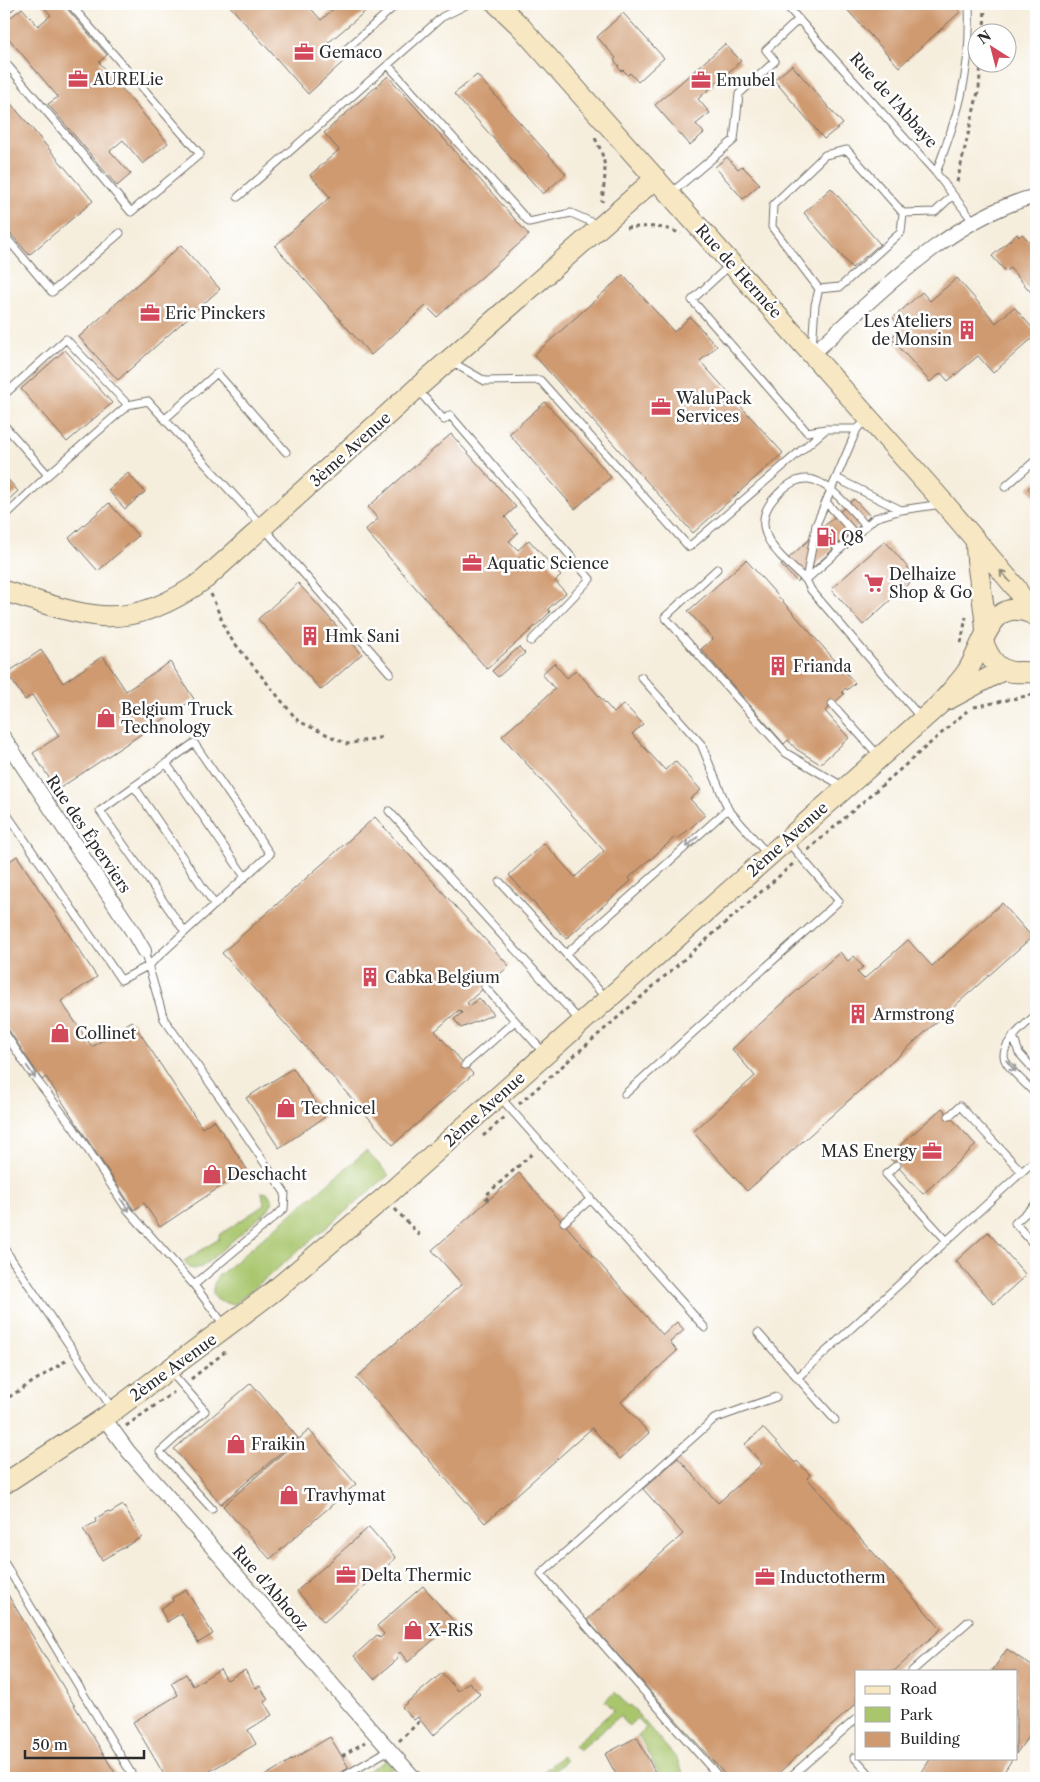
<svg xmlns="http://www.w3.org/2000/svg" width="1040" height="1782" font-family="'Libre Caslon Text',serif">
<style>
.green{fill:#a9c66d;stroke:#6a784c}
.building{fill:#cf9a70}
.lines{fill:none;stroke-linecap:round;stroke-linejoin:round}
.lane-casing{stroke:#726f69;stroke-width:9}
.street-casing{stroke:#726f69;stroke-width:16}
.secondary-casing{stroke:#726f69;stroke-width:22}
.path{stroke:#726f69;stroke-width:3;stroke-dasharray:4 4;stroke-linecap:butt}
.lane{stroke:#fff;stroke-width:7}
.street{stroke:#fff;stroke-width:14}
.secondary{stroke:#f7e8c3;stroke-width:20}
.oneway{stroke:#918a77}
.oneway2{stroke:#a0a0a0}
.labels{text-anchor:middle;stroke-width:5;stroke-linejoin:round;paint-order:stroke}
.poi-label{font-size:16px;fill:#2b2b2b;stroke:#fff;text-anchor:start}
.street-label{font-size:16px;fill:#2b2b2b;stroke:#fff}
</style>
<rect width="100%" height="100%" fill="#fff"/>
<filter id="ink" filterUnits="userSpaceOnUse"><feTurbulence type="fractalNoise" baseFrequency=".02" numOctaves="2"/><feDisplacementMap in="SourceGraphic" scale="10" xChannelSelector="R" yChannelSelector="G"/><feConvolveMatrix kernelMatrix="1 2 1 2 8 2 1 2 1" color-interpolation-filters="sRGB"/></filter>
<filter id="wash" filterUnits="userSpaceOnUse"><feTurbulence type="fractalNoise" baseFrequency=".0096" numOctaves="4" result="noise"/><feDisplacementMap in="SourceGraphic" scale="20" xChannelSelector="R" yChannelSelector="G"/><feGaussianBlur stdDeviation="1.12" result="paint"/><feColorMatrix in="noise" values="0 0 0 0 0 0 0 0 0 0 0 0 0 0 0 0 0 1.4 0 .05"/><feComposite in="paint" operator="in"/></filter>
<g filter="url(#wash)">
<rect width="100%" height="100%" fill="#f6eedd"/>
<!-- green -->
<path class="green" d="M366 1151 389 1175 240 1300 234 1304C214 1303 208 1295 217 1277Z
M262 1192 268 1193 273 1202 266 1212 202 1267 194 1269 190 1268 184 1261 219 1239V1235L264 1205Z
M615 1692 628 1706 630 1705 676 1758 685 1778H661L639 1736H637L646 1728 637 1718 629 1726 620 1716 579 1750 574 1745 614 1710 605 1701Z
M562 1756 566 1761 545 1778H536Z
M387 1760 394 1768 377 1778H355Z"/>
<g id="blocks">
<!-- building -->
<path class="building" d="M41 4H63L107 55 99 62 168 143 143 164 123 140 110 151 131 174 117 186 48 104 58 97 4 33V23L22 8 38 26 51 15Z
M228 4H307L321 20 339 4H363L368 9 328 43 344 61 308 94Z
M842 4H953L960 12 899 67Z
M623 13 664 58 638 82 630 73 628 75 623 70 621 71 618 67 619 66 614 60 616 58 597 37Z
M725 44 741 61 698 99 710 113 696 124 704 133 690 145 655 105Z
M792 65 843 124 824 139 774 80Z
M477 75 566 174 543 194 454 94Z
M388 76 529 235 437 317 426 306 371 355 275 246 330 197 310 175 339 150 324 133Z
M7 99 93 201 29 255 4 226V102Z
M727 157 738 169 742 166 760 184 743 199 715 167Z
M831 188 880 244 852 268 804 213Z
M1017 234 1019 237 1022 234 1030 242 1035 238 1036 239V298L1010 268 1006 272 992 256Z
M181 245 220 289 118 380 79 337Z
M623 275 674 332 690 317 717 346 700 361 783 453 693 533 534 355Z
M957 278 996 323 1014 307 1036 332V335L993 373 978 356 948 381 941 373 930 382 891 338 901 328 893 318 922 292 930 301Z
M65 350 112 403 67 442 21 389Z
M545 402 611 477 575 509 509 434Z
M451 434 516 507 505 517 518 533 509 541 518 550 529 540 561 576 555 581 566 593 548 609 550 612 542 620 487 669 365 530 378 519 368 507Z
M128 473 145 492 125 509 108 490Z
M4 475 18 491 4 504Z
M1036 480V498L1028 488Z
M854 499 870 516 797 582 781 565Z
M109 503 138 536 98 571 69 538Z
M885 541 916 577 863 625 831 589Z
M746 560 855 683 847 690 845 688 842 692 844 694 825 711 849 738 820 764 796 749 788 740 784 744 701 649 713 639 688 611Z
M298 583 362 654 321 690 258 619Z
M519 647 525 653 498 677 492 671Z
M41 650 63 683 103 656 126 691 170 662 194 699 57 790 33 753 59 736 32 695 25 700 7 673Z
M554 663 567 678 576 670 614 713 624 704 643 724 632 734 665 770 675 761 701 790 690 799 705 815 678 839 675 837 653 857 651 860 650 859 629 878 631 881 566 939 509 875 544 843 575 877 604 851 502 736 555 689 542 674Z
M375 817 509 966 467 1003 470 1006 479 998 494 1014 461 1028 454 1019 462 1013 459 1010 435 1031 473 1074 393 1145 222 953Z
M17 856 97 977 61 1001 92 1047 132 1021 202 1128 214 1120 247 1169 160 1227 144 1203 134 1210 46 1077 42 1080 4 1023V865Z
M1002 903 1032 937 747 1191 693 1132 755 1076 732 1049 840 952 848 961 854 956 863 967 857 972 864 979 908 940 932 966Z
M293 1068 325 1117 279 1148 246 1098Z
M942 1108 976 1145 923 1194 888 1156Z
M519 1173 663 1335 677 1322 684 1330 670 1342 677 1351 621 1402 649 1433 620 1459 592 1428 485 1523 356 1378 462 1284 432 1250Z
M988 1232 1026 1275 994 1304 956 1261Z
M251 1383 298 1438 221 1504 174 1449Z
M763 1428 795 1463 797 1461 810 1475 807 1478 941 1629 894 1671H856V1704L773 1778H728L587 1620 683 1534 643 1489 678 1458 718 1503 762 1464 745 1444Z
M309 1430 356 1484 270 1559 223 1506Z
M123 1505 142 1537 102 1560 83 1529 96 1522 95 1519 108 1511 110 1513Z
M369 1527 396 1558 324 1622 297 1591Z
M423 1586 454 1622 408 1662 400 1652 396 1656 398 1659 374 1679 354 1656 377 1635 380 1638 384 1634 377 1626Z
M5 1590 118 1778H4V1591Z
M186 1590 213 1634 198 1643 181 1613 167 1622 160 1609 173 1601 172 1598Z
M1007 1649 1036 1669V1725L1016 1754V1671H992Z
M220 1669 227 1680 245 1670 256 1688 260 1686 268 1700 264 1702 272 1715 248 1730 256 1744 198 1778H166L133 1722 178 1695 171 1683 186 1674 193 1686Z
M442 1673 458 1691 469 1682 480 1694 433 1736 418 1717 414 1720 402 1707Z
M330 1737 349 1768 331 1778H261Z
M637 1737 658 1778H618L605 1754Z
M931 1758H1013L1000 1778H918Z"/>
</g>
</g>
<g filter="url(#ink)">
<use href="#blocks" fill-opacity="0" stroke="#726f69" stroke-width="1"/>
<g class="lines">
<defs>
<path id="lane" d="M785 4 936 173 973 221
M4 12 13 4
M343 52 397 4
M4 61 131 212 200 154 70 4
M388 65 529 222 571 213 598 225
M936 173C945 148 955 123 961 96 968 67 970 33 969 4
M670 194 734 140 739 94 775 61 766 50 799 19
M238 197 442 17 468 4
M4 235 52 292 120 233
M730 265 692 300 807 432 826 429H857
M819 289 840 287 901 232 903 213
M812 348 815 305 819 289 772 227 773 205 825 155 847 150 903 213 935 212 953 195
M450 361 485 381 540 380 689 547 826 429
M417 389 444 420 450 415 590 579 531 641
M4 395 66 339 128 405 48 475 4 425
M128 405 148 401 263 527 390 673
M165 419 217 373 286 452
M836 478 901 510
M1005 487 1036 460
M826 502 856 535
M4 517 48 475
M816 525 839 550
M866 526C853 512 828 480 808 479 797 478 785 486 778 494 743 528 780 556 806 580L816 525 857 429 867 420
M717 569 665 617 786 753 844 787
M641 677 701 744 728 809 768 855
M832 704 879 756
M921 718 811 590 806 580 875 518 901 510 942 504
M166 763 245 877
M134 786 215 905
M4 810 121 980 148 966 270 854 194 743 100 811 185 932
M389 811 581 1022
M500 882 607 999
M144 951 164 1019 226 1106 285 1193 284 1209 194 1285 225 1326
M566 954 728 809
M485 987 545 1054
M1036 1015C1026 1024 996 1047 1006 1062 1013 1074 1027 1084 1036 1095
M4 1032 32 1074 73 1127 127 1209 194 1285
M1013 1036 1019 1053 1036 1072
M465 1065 515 1021
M625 1094 839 901 788 842
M499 1096 705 1328
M949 1116 960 1106 1022 1172
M897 1165 886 1174 947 1241
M1036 1204 1015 1223 1036 1247
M564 1222 591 1199
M4 1248 113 1410
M758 1333 835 1420
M170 1371 205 1411 160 1452 212 1509
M797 1378 1036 1159
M4 1562 134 1778
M912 1671 969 1621
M854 1757 873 1778
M341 1778 389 1750
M720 1778 541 1574 714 1419 776 1397
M789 1778 856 1719"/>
<path id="street" d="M812 354C877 296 950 218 1036 196
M4 738 133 932 144 951
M104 1418 128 1451 414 1778"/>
<path id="secondary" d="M497 4 520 26 945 504 1016 588 1030 613
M976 542C976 572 985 601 986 632
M4 591C35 600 68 613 101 616 139 619 175 601 205 579L417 388 656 178
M983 641C989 659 999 674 1020 672 1026 672 1030 672 1036 673
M949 699 1003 670
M4 1484 104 1418 270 1294 385 1197 941 703C949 693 959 683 966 673 985 646 990 591 1036 616"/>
</defs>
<!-- lane casing -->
<use href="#lane" class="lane-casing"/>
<!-- street casing -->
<use href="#street" class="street-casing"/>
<!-- secondary casing -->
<use href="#secondary" class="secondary-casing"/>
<!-- path -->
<path class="path" d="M984 32 985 4
M595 138C609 165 605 174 602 202
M957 182 979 88 981 62
M626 228C646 226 663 225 681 234
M211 594 228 635 298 721 347 744 384 737
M961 643 966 617
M974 707 1036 694
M808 850 967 711
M519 1104 794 863
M483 1136 505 1117
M488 1200 485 1196 534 1152
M395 1209 421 1237
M191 1379 225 1352
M4 1395 6 1399 67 1360
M126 1426 174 1392
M399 1741 420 1721
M342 1756 365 1742"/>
<!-- lane -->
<use href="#lane" class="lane"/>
<!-- street -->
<use href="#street" class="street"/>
<!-- secondary -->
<use href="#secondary" class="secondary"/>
</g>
<!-- one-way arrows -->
<defs><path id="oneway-shaft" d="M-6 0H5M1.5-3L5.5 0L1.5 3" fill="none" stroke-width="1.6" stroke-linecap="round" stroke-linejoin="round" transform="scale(1.25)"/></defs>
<use class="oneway" href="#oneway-shaft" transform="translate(1005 576) rotate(-130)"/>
<g class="oneway2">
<use href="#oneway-shaft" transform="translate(692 842) rotate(138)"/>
<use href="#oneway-shaft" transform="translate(1011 1066) rotate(50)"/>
<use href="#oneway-shaft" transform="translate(31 1072) rotate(55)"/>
<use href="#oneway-shaft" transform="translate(125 1205) rotate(55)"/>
</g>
</g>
<!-- icons -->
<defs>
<symbol id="office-bare" viewBox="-9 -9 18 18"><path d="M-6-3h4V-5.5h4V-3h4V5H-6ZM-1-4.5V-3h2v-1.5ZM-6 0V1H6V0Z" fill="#d1495b" stroke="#fff" stroke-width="2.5" paint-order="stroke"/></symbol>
<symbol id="building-bare" viewBox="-9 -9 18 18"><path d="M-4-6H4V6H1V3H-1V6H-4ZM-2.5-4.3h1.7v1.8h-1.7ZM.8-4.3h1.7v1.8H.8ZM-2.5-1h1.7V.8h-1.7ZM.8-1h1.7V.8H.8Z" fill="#d1495b" stroke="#fff" stroke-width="2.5" paint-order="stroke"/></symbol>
<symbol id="fuel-bare" viewBox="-9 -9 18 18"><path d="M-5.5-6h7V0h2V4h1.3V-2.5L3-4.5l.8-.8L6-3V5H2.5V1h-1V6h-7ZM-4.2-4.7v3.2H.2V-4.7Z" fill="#d1495b" stroke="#fff" stroke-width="2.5" paint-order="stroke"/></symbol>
<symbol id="supermarket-bare" viewBox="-9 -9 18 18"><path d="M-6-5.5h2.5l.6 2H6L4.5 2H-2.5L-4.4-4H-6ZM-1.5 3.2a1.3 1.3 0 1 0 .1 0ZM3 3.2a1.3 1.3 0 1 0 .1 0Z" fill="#d1495b" stroke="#fff" stroke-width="2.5" paint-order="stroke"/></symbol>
<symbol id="shop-bare" viewBox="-9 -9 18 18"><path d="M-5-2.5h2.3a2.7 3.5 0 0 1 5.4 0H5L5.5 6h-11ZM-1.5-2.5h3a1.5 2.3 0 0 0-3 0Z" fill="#d1495b" stroke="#fff" stroke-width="2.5" paint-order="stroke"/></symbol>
</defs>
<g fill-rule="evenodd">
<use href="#office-bare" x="290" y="38" width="28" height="28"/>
<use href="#office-bare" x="64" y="65" width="28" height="28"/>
<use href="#office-bare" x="687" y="66" width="28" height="28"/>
<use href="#office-bare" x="136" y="299" width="28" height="28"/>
<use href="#building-bare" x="953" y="316" width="28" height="28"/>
<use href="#office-bare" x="647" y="393" width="28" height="28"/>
<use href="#fuel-bare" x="812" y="523" width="28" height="28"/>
<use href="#office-bare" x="458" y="549" width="28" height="28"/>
<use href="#supermarket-bare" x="860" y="569" width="28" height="28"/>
<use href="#building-bare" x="296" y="622" width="28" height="28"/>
<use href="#building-bare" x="764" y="652" width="28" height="28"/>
<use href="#shop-bare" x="92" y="704" width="28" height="28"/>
<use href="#building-bare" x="356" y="963" width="28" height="28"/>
<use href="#building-bare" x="844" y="1000" width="28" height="28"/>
<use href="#shop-bare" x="46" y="1019" width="28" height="28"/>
<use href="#shop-bare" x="272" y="1094" width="28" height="28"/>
<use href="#office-bare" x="918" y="1137" width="28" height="28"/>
<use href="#shop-bare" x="198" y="1160" width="28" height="28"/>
<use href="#shop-bare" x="222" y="1430" width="28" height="28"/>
<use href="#shop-bare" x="275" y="1481" width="28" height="28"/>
<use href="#office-bare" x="332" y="1561" width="28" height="28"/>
<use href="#office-bare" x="751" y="1563" width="28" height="28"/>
<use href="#shop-bare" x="399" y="1616" width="28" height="28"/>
</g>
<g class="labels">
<!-- poi labels -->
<g class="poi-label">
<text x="319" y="58">Gemaco</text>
<text x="93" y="85">AURELie</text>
<text x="716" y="86">Emubel</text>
<text x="165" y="319">Eric Pinckers</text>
<text x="952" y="327" text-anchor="end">Les Ateliers<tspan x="952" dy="18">de Monsin</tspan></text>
<text x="676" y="404">WaluPack<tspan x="676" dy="18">Services</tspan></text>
<text x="841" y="543">Q8</text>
<text x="487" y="569">Aquatic Science</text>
<text x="889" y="580">Delhaize<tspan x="889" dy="18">Shop &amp; Go</tspan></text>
<text x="325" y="642">Hmk Sani</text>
<text x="793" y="672">Frianda</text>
<text x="121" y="715">Belgium Truck<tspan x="121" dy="18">Technology</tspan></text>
<text x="385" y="983">Cabka Belgium</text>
<text x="873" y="1020">Armstrong</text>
<text x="75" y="1039">Collinet</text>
<text x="301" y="1114">Technicel</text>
<text x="917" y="1157" text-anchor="end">MAS Energy</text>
<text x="227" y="1180">Deschacht</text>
<text x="251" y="1450">Fraikin</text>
<text x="304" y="1501">Travhymat</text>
<text x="361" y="1581">Delta Thermic</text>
<text x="780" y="1583">Inductotherm</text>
<text x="428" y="1636">X-RiS</text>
</g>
<!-- street labels -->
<g class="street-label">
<text transform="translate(894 100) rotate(48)" y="6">Rue de l'Abbaye</text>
<text transform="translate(739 271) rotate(48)" y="6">Rue de Hermée</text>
<text transform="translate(350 449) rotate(-42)" y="6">3ème Avenue</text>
<text transform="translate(89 834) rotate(56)" y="6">Rue des Éperviers</text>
<text transform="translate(787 839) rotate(-42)" y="6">2ème Avenue</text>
<text transform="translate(484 1109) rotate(-42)" y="6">2ème Avenue</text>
<text transform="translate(173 1367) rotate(-36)" y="6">2ème Avenue</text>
<text transform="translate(271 1588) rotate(49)" y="6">Rue d'Abhooz</text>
</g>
</g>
<!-- margin -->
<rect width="1040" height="1782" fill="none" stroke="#fff" stroke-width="20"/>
<!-- legend -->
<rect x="855" y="1670" width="162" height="90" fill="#ffffff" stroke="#aaaaaa"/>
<rect x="865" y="1686" width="25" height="8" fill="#f7e8c3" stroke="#aaaaaa"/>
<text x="900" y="1694" font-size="15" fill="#2b2b2b">Road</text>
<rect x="865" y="1707" width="25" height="15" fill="#a9c66d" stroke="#aaaaaa"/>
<text x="900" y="1720" font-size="15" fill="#2b2b2b">Park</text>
<rect x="865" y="1732" width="25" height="15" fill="#cf9a70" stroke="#aaaaaa"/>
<text x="900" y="1744" font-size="15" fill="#2b2b2b">Building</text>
<!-- north arrow -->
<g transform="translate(992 48) rotate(324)"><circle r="24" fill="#ffffff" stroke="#aaaaaa"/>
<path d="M0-4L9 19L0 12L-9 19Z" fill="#d1495b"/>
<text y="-8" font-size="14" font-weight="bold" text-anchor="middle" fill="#2b2b2b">N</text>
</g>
<!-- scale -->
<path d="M25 1750v8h119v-8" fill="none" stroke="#2b2b2b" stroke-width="2.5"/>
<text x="32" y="1750" font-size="15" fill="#2b2b2b" stroke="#ffffff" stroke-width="4" paint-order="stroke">50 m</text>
</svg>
